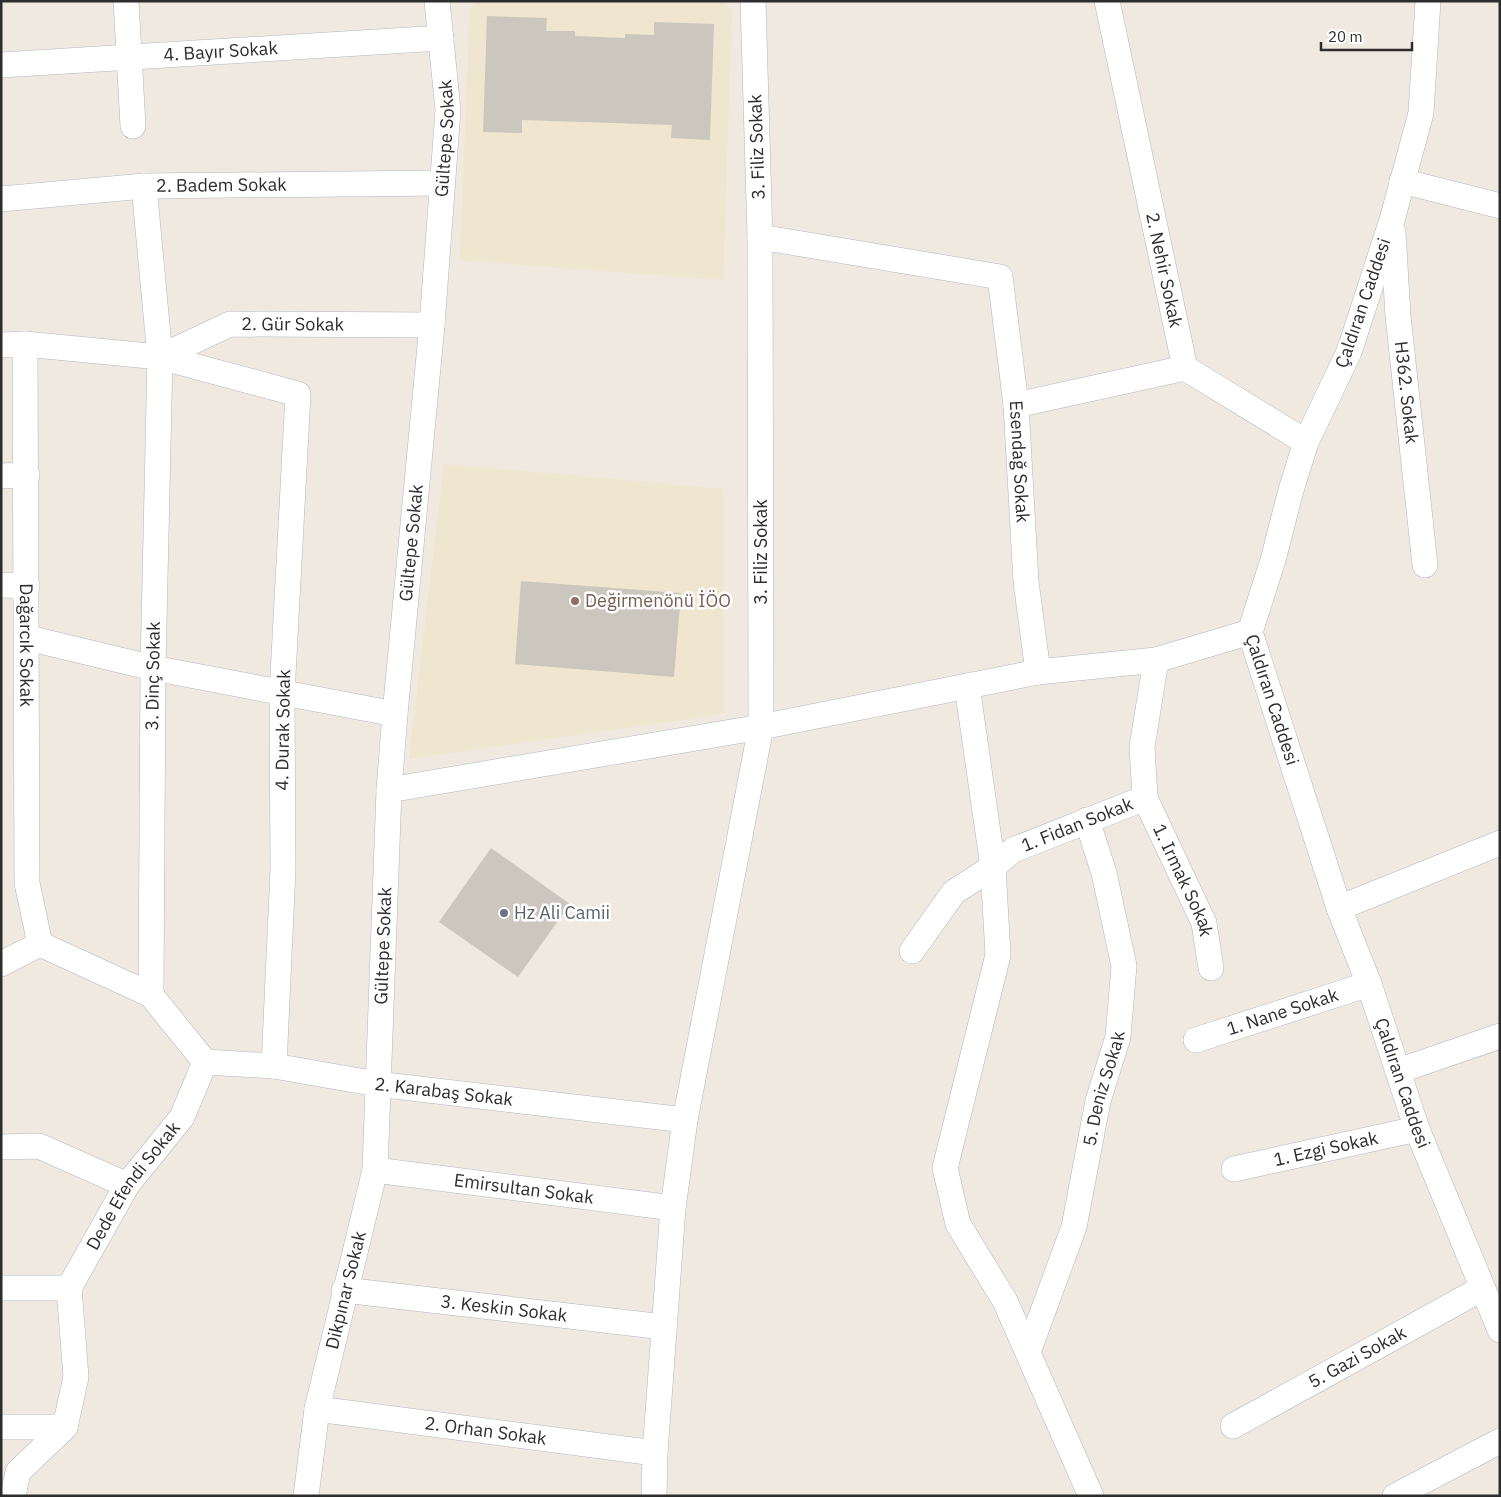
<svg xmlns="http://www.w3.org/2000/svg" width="1501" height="1497" font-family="'IBM Plex Sans',sans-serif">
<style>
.education{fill:#f0e6cf}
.building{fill:#cbc7be}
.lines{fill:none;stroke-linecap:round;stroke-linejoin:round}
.street-casing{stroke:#b3b5c1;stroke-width:26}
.street{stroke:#fff;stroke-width:25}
.education-dot{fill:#8d6e63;stroke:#fff;stroke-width:2}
.worship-dot{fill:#6b7280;stroke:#fff;stroke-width:2}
.labels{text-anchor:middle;stroke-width:5;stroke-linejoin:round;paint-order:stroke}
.street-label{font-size:18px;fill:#2d2d2d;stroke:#fff}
.education-label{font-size:18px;fill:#785e54;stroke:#fff;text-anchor:start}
.worship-label{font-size:18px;fill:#5b616d;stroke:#fff;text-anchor:start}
</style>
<rect width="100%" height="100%" fill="#efe9df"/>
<!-- education -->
<path class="education" d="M479 1H723L732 11 723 280 460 260 470 9Z
M444 464 723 489V714L409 759Z"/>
<!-- building -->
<path class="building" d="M487 16 547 18 546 31H575V36L625 38V34L654 35V22L714 24 710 140 671 138 672 125 522 120V133L483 132Z
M521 581 681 593 674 677 515 664Z
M491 848 570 904 518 977 439 922Z"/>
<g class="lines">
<defs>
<g id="street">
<path d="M126 1 133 126"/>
<path id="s1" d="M1428 1 1421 113 1392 220 1349 352 1306 442 1291 490 1273 560 1250 632 1339 908 1369 984 1417 1129 1500 1330"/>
<path id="s2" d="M1 65 441 38"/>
<path d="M1402 181 1500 206"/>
<path d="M144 186 160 357 153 668 151 995"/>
<path id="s3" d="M1 199 144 186 442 183"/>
<path id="s4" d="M1393 232 1398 316 1425 565"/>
<path id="s5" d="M760 237 1000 277 1016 405 1026 582 1038 672 1156 660 1250 632"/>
<path id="s6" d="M25 344 27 883 40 944"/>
<path d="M1 345 25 344 160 357 298 394 282 694 283 869 274 1066"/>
<path id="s7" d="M160 357 230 324 432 325"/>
<path d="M1185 368 1306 442"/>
<path d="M1016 405 1185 368 1107 1"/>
<path d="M1 476 27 475"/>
<path d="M1 585 27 586"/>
<path d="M28 638 153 668 395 714"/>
<path d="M967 686 993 867 998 955 945 1168 958 1224 1005 1301 1091 1496"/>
<path d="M389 790 761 727 760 237 753 1"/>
<path id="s8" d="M1145 798 1204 923 1211 968"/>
<path d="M1339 908 1500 843"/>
<path id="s9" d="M912 951 954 892 993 867 1013 850 1145 798 1142 747 1156 660"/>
<path d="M1 964 40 944"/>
<path id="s10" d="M1196 1040 1369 984"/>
<path id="s11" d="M205 1062 274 1066 377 1084 685 1120"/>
<path d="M1398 1071 1500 1036"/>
<path d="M1 1147 39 1146 127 1185"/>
<path id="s12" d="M1234 1169 1417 1129"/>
<path id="s13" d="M375 1170 673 1208"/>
<path d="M1 1288H69"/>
<path id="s14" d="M344 1290 664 1327"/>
<path id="s15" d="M1028 1352 1074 1227 1098 1101 1118 1037 1124 966 1104 873 1087 820"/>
<path id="s16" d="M317 1409 655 1453"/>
<path id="s17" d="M1233 1426 1481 1289"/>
<path d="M1 1427H65"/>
<path id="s18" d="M13 1496 18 1472 65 1427 76 1377 69 1288 127 1185 182 1117 205 1062 151 995 40 944"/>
<path id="s19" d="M306 1496 317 1409 375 1170 389 790 395 714 432 325 448 110 437 1"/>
<path d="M654 1496 655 1453 673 1208 685 1120 761 727 1038 672"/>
<path d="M1395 1496 1500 1441"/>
</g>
</defs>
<!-- street casing -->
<use href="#street" class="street-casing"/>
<!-- street -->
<use href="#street" class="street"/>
</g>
<!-- markers -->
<circle class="education-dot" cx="575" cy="601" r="5"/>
<circle class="worship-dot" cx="504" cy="913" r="5"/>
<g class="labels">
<!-- street labels -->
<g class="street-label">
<text dy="6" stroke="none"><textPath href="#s2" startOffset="220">4. Bayır Sokak</textPath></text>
<text dy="6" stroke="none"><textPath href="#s19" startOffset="1368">Gültepe Sokak</textPath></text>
<text transform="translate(757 147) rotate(-92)" y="6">3. Filiz Sokak</text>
<text dy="6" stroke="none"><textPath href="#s3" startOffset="221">2. Badem Sokak</textPath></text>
<text transform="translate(1164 270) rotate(78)" y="6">2. Nehir Sokak</text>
<text transform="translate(1363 303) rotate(-71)" y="6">Çaldıran Caddesi</text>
<text dy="6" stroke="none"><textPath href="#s7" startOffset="140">2. Gür Sokak</textPath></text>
<text dy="6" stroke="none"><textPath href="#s4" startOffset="161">H362. Sokak</textPath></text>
<text dy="6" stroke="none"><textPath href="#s5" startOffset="429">Esendağ Sokak</textPath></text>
<text dy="6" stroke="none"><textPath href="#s19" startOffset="962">Gültepe Sokak</textPath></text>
<text transform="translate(761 552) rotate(-90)" y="6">3. Filiz Sokak</text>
<text dy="6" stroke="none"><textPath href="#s6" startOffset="301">Dağarcık Sokak</textPath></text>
<text transform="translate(153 676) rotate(-89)" y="6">3. Dinç Sokak</text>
<text dy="6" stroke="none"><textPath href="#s1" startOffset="731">Çaldıran Caddesi</textPath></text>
<text transform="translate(283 730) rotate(-89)" y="6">4. Durak Sokak</text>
<text dy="6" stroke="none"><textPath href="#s9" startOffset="214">1. Fidan Sokak</textPath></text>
<text dy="6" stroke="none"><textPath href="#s8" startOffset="91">1. Irmak Sokak</textPath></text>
<text dy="6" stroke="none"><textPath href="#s19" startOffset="558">Gültepe Sokak</textPath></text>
<text dy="6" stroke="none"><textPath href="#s10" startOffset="91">1. Nane Sokak</textPath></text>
<text dy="6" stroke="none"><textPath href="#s1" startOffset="1136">Çaldıran Caddesi</textPath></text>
<text dy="6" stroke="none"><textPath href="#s15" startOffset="275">5. Deniz Sokak</textPath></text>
<text dy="6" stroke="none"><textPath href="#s11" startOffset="241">2. Karabaş Sokak</textPath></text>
<text dy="6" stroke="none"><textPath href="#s12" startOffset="94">1. Ezgi Sokak</textPath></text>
<text dy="6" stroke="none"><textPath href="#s18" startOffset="351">Dede Efendi Sokak</textPath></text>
<text dy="6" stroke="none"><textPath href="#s13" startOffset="150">Emirsultan Sokak</textPath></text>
<text dy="6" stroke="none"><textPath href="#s19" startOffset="210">Dikpınar Sokak</textPath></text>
<text dy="6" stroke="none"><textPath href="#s14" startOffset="161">3. Keskin Sokak</textPath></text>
<text dy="6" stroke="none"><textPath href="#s17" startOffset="142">5. Gazi Sokak</textPath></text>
<text dy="6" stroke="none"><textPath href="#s16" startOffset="170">2. Orhan Sokak</textPath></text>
</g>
<!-- education labels -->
<g class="education-label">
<text x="585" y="607">Değirmenönü İÖO</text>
</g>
<!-- worship labels -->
<g class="worship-label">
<text x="514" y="919">Hz Ali Camii</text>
</g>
</g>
<!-- border -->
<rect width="1501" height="1497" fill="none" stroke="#2d2d2d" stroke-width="5"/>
<!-- scale -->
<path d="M1321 42v8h91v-8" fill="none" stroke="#2d2d2d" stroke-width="2.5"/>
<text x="1328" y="42" font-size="15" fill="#2d2d2d" stroke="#ffffff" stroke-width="4" paint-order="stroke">20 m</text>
</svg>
